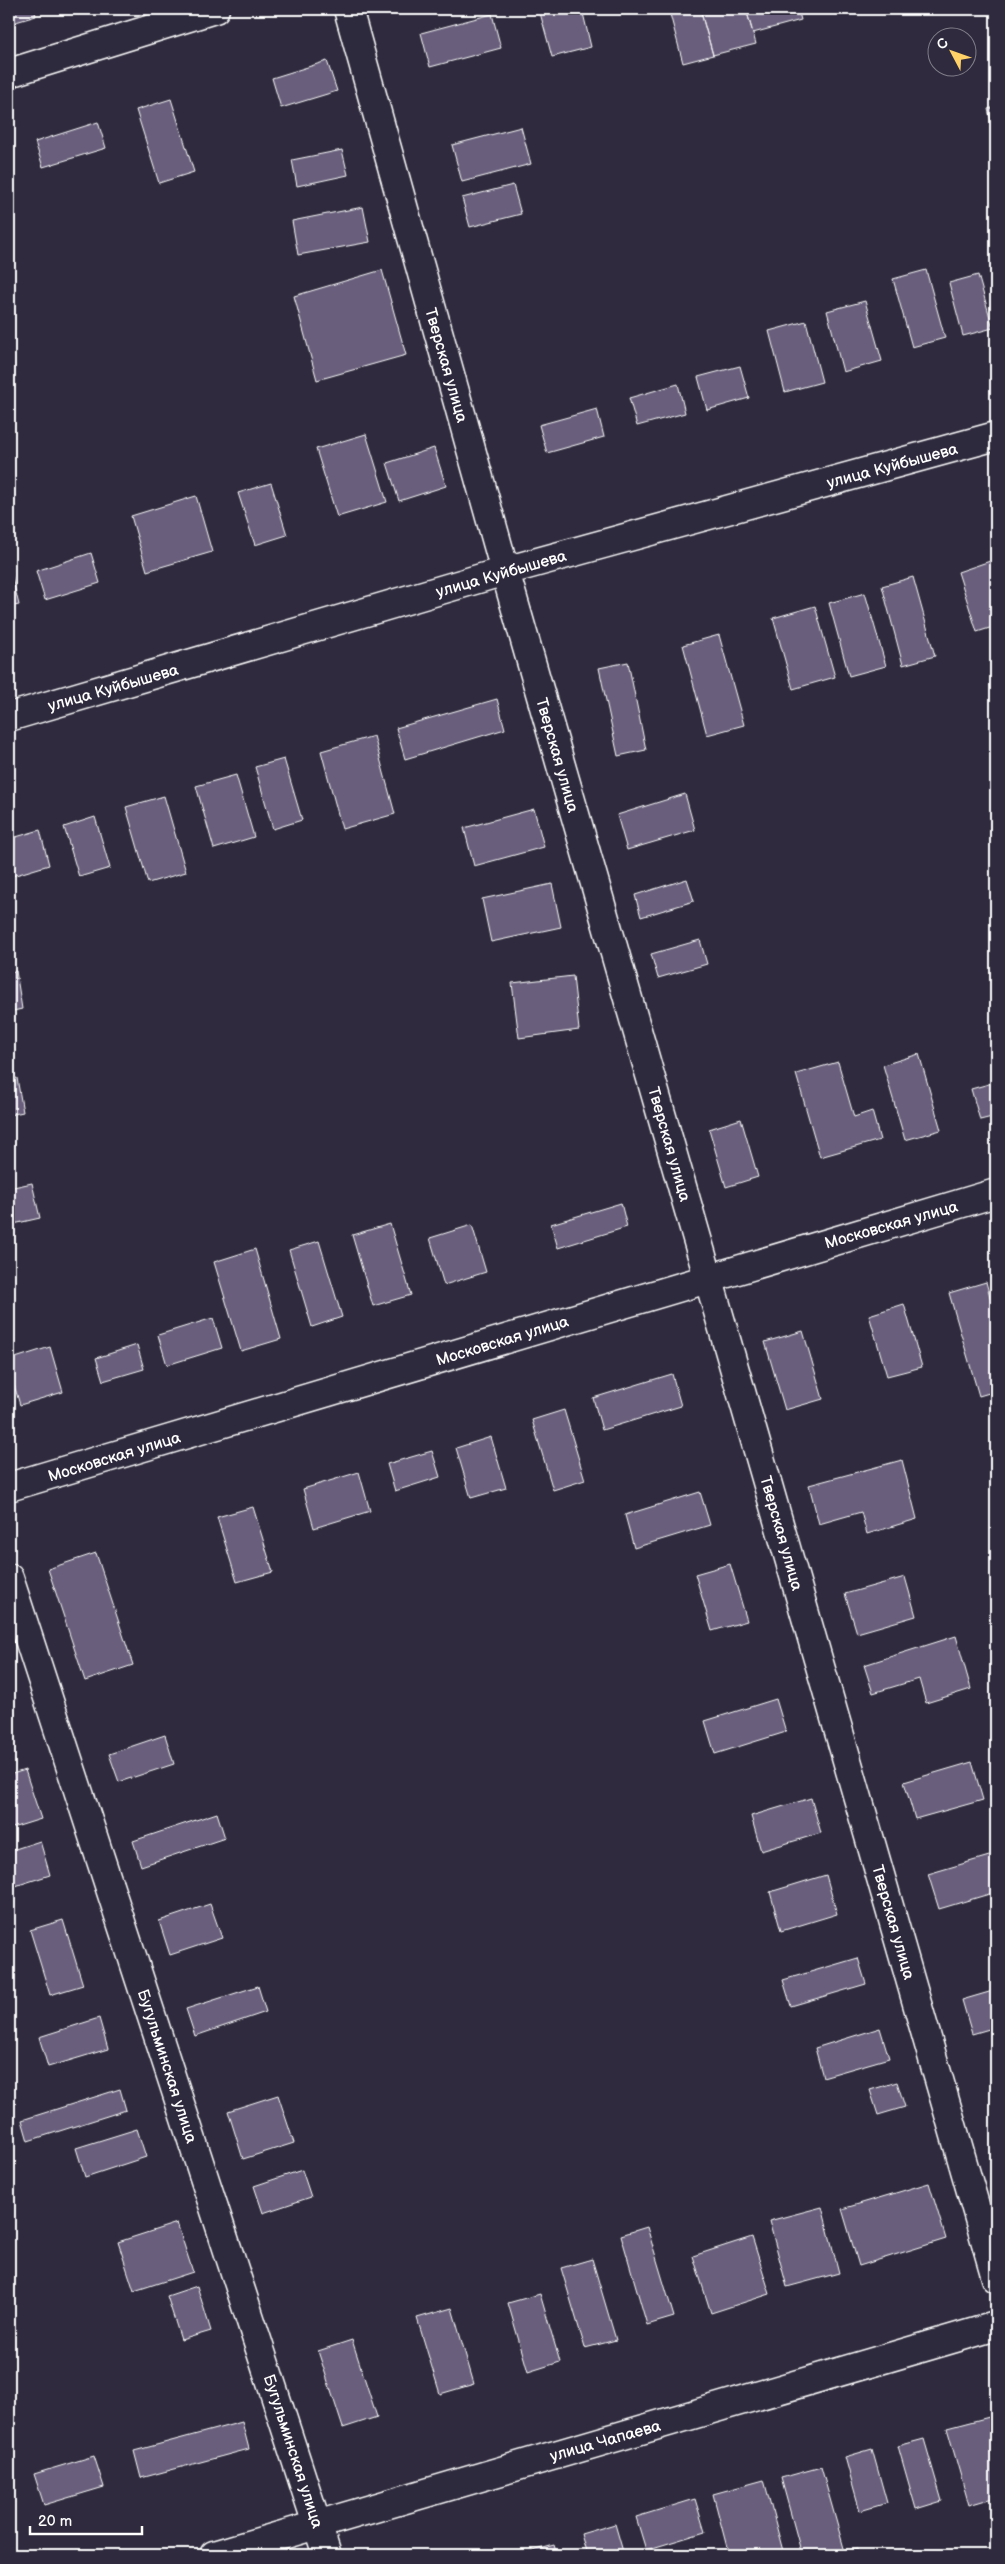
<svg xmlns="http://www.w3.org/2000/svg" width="1005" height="2564" font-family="'Balsamiq Sans',sans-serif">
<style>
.building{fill:#695f7c;stroke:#fff}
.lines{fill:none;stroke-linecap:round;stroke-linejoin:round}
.street-casing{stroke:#fff;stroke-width:31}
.secondary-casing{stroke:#fff;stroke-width:31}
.street{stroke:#2f2a3d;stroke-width:28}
.secondary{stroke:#2f2a3d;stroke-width:28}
.labels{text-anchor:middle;stroke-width:4;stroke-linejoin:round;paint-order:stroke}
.street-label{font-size:16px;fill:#fff;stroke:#2f2a3d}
</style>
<rect width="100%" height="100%" fill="#2f2a3d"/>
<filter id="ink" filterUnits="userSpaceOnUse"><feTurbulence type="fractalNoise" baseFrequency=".02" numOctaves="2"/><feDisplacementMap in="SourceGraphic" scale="10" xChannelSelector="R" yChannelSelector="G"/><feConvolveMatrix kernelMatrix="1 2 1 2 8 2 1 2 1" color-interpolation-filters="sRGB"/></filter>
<g filter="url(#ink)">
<!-- building -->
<path class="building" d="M9 9H34L36 16 9 24Z
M539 9H582L591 47 552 57Z
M669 9H691L670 14Z
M691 9H700L713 55 683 63 670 14Z
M700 9H746L756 44 713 55Z
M746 9H798L801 20 753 33Z
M492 14 501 48 430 67 421 33Z
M327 61 337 91 281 108 272 78Z
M171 99 194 172 159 183 136 110Z
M996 107V141L988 109Z
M98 122 106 148 43 167 35 142Z
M521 127 531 164 462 182 452 145Z
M342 150 348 175 297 186 292 160Z
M513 185 521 214 470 227 462 198Z
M363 207 370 242 298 255 292 221Z
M382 270 406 355 317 380 294 296Z
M926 270 945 338 912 347 893 279Z
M978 275 993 328 963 336 949 283Z
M865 301 882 361 843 372 827 311Z
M806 321 822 382 785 392 769 331Z
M740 366 749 398 707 410 698 377Z
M678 384 685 413 637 426 629 398Z
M597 409 604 437 547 453 539 425Z
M366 434 387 502 337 517 316 449Z
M434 448 446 486 399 501 387 463Z
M271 483 287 535 255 545 238 493Z
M196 496 212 552 147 571 131 516Z
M91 553 100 583 45 600 36 571Z
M996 559V626L977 632 958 572Z
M9 565 19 605 9 607Z
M913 577 935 656 903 665 882 586Z
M865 593 886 666 849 676 829 603Z
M815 606 835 677 793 689 773 618Z
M719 635 744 725 707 735 683 645Z
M628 662 646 750 618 756 599 668Z
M497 699 505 729 405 759 396 728Z
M374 736 395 814 342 829 321 751Z
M284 759 302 820 273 829 255 767Z
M236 775 254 837 214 849 196 786Z
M685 794 695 830 627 850 617 815Z
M164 796 186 872 148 883 126 807Z
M534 809 544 847 474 866 464 828Z
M95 817 110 868 79 877 64 827Z
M40 830 49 865 9 877V839Z
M687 879 694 901 641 917 635 895Z
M552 884 561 927 491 942 482 899Z
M700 940 707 964 658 978 651 954Z
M16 971 22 1009 9 1012V972Z
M573 976 579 1030 519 1038 512 983Z
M919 1054 941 1130 905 1140 883 1065Z
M838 1062 854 1117 872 1111 880 1140 820 1157 796 1074Z
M17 1078 23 1112 9 1115V1080Z
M996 1082V1116L980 1120 971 1089Z
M741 1119 758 1177 726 1187 709 1129Z
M32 1183 40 1218 9 1225V1188Z
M621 1203 627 1227 558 1248 551 1224Z
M390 1224 411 1295 373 1306 352 1235Z
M472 1225 486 1272 444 1285 430 1238Z
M319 1241 342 1317 312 1327 289 1250Z
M255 1249 281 1339 241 1351 214 1262Z
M986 1282 996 1318V1391L979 1396 949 1293Z
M904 1304 922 1367 887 1376 869 1315Z
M213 1318 222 1348 167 1365 158 1335Z
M803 1331 823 1399 785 1410 765 1342Z
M137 1345 144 1369 103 1381 96 1358Z
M50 1347 63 1392 20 1405 9 1368V1360Z
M672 1374 681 1406 602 1430 593 1398Z
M564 1410 585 1480 553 1490 532 1420Z
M491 1437 506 1488 471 1498 456 1448Z
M432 1451 440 1477 395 1491 387 1464Z
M902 1460 917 1519 867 1534 861 1512 819 1524 809 1485Z
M359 1472 370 1511 314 1528 303 1489Z
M700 1492 710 1525 634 1548 625 1515Z
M253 1507 273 1572 237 1582 217 1517Z
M96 1553 133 1665 85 1681 48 1569Z
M730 1564 747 1621 712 1631 695 1574Z
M905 1577 916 1616 857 1633 845 1594Z
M956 1636 971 1689 926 1703 919 1679 873 1693 864 1665Z
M776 1699 786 1732 715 1754 705 1721Z
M165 1735 174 1764 119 1782 109 1754Z
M972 1762 983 1800 915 1819 904 1782Z
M25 1770 41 1819 9 1829V1775Z
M811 1798 821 1833 761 1851 751 1816Z
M217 1813 225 1838 141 1866 133 1841Z
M40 1841 50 1875 9 1888V1851Z
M996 1854V1892L939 1909 928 1874Z
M826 1875 837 1914 781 1931 770 1892Z
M210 1904 222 1938 170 1955 159 1921Z
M63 1920 83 1985 50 1995 30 1930Z
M858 1958 866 1984 791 2006 783 1980Z
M258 1986 266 2012 195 2036 186 2009Z
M996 1990V2027L972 2034 962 2000Z
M99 2018 108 2049 48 2067 39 2037Z
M880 2028 889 2058 823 2077 815 2048Z
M897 2082 905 2107 878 2115 870 2090Z
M120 2089 126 2110 28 2141 22 2120Z
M278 2095 294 2143 243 2159 228 2111Z
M137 2129 146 2157 85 2177 76 2148Z
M302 2170 311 2197 263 2213 254 2186Z
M929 2183 946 2239 859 2266 842 2209Z
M822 2207 839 2273 787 2287 769 2221Z
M177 2223 193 2272 134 2291 118 2242Z
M647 2227 674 2317 647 2325 621 2235Z
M752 2237 770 2294 711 2313 693 2256Z
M592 2259 616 2340 585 2348 561 2268Z
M197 2286 211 2331 181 2340 167 2296Z
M540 2294 560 2362 528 2372 508 2303Z
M452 2308 474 2384 440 2394 417 2318Z
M352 2340 377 2417 343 2428 318 2351Z
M993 2416 996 2426V2497L969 2505 947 2428Z
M242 2422 249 2449 141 2478 134 2451Z
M924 2439 942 2501 916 2509 898 2446Z
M872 2449 887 2503 860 2511 845 2457Z
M94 2456 104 2487 44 2505 34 2474Z
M821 2467 845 2552 834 2555H802L781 2478Z
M764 2480 783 2551 767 2555H729L713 2494Z
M695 2499 705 2532 646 2550 636 2517Z
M615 2524 624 2555H587L581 2534Z
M554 2545 557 2555H526V2553Z
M857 2549 858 2555H834L845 2552Z"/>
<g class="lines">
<defs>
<path id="street" d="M348 9 505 571 996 2278
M9 73 215 9
M9 717 505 571 996 436
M9 1578 327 2555
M214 2555 996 2326"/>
<path id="secondary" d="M9 1487 996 1193"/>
</defs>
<!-- street casing -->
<use href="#street" class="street-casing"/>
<!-- secondary casing -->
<use href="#secondary" class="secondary-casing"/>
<!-- street -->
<use href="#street" class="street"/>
<!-- secondary -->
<use href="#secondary" class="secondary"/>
</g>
</g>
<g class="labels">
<!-- street labels -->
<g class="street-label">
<text transform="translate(447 365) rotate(74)" y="6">Тверская улица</text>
<text transform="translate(892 465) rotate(-15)" y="6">улица Куйбышева</text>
<text transform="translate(501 573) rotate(-16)" y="6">улица Куйбышева</text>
<text transform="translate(113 687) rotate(-16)" y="6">улица Куйбышева</text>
<text transform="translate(558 755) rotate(74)" y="6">Тверская улица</text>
<text transform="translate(670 1144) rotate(74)" y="6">Тверская улица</text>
<text transform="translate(891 1224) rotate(-16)" y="6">Московская улица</text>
<text transform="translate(502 1340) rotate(-17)" y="6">Московская улица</text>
<text transform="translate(114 1456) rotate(-17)" y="6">Московская улица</text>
<text transform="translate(782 1533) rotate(74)" y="6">Тверская улица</text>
<text transform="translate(894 1922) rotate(74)" y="6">Тверская улица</text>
<text transform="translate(168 2066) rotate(72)" y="6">Бугульминская улица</text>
<text transform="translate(605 2440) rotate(-16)" y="6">улица Чапаева</text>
<text transform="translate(294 2451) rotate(72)" y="6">Бугульминская улица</text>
</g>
</g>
<!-- margin -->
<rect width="1005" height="2564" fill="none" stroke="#2f2a3d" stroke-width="30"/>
<rect x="15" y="15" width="975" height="2534" fill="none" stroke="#fff" stroke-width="2" filter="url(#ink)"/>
<!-- north arrow -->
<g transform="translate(952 52) rotate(311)"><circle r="24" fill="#2f2a3d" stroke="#827f8b"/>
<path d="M0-4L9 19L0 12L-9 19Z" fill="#ffd166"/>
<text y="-8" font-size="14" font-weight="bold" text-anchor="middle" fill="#ffffff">С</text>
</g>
<!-- scale -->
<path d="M30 2526v8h112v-8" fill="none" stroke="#ffffff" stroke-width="2.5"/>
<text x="38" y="2526" font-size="15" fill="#ffffff" stroke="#2f2a3d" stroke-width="4" paint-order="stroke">20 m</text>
</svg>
